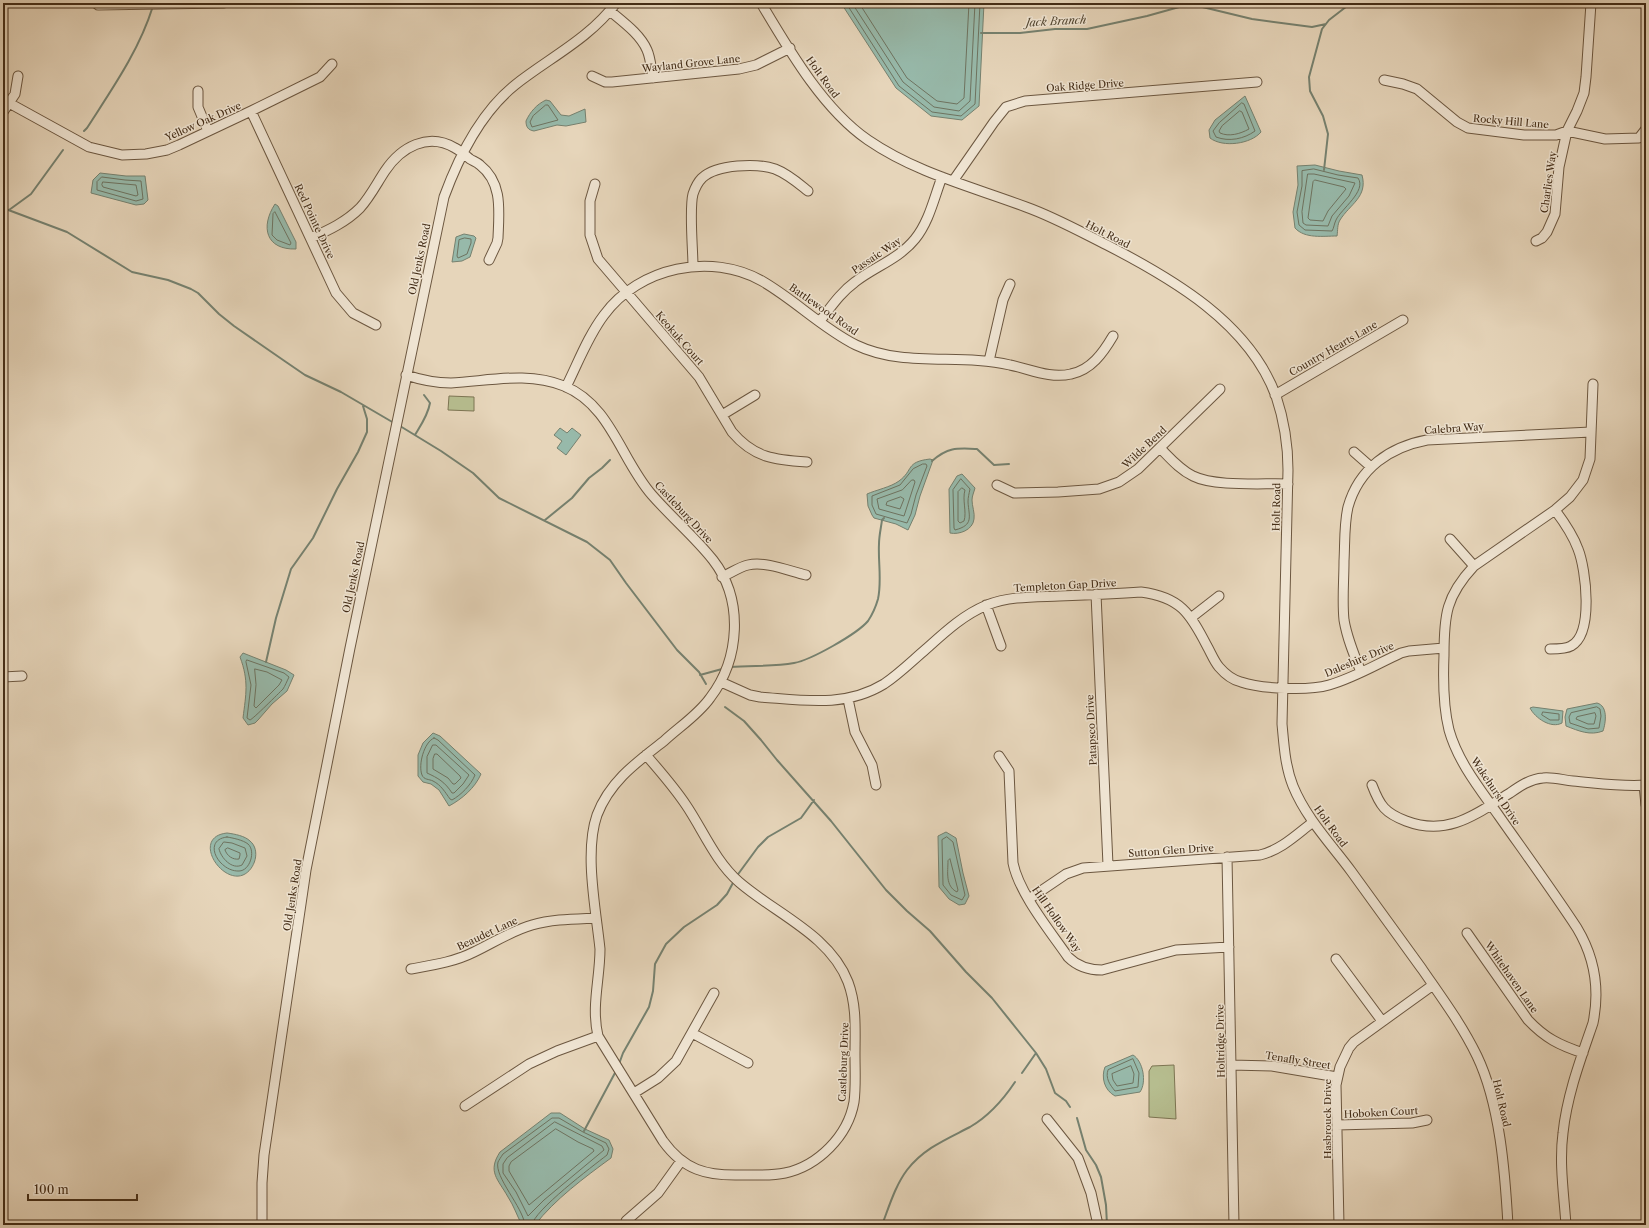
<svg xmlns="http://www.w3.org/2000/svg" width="1649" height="1228" font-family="'Libre Caslon Text',serif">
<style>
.green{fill:#b6bd8f;stroke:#7d7553}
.water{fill:#97b9aa;stroke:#76816f}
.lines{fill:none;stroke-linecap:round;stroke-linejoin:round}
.shore{stroke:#6e7360;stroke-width:1}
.stream{stroke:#76816f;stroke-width:2}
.minor-casing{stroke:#6c5740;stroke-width:11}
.minor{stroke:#efe4d2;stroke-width:9}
.labels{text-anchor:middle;stroke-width:3;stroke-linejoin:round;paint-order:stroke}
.street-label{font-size:10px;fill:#442d17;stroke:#efe4d2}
.water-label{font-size:11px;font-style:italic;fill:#554934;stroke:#efe4d2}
</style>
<rect width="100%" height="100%" fill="#e6d5ba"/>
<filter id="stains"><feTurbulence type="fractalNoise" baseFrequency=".005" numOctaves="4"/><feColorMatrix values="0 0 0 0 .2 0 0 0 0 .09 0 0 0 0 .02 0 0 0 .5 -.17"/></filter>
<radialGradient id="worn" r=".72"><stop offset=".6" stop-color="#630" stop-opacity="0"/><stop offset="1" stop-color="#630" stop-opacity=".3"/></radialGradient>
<!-- green -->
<path class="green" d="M449 396 474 397V411L448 410Z
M1174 1065 1176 1119 1149 1117V1071L1152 1066Z"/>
<!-- water -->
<path class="water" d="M841 3H984L979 106 962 120 931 116 896 88Z
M1245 96 1261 132C1251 144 1223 148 1210 138L1209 130 1215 120Z
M546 100 550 101 561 115 569 116 585 109 586 122 566 126 557 125 534 131C528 130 526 127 526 121 530 112 537 104 546 100Z
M1315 165 1339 171 1362 175C1368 197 1350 204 1340 220 1337 225 1338 230 1337 236 1323 236 1305 239 1295 228L1293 212 1298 185 1297 166Z
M100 173 126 176H145L148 200 144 204 136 205 91 193 93 180Z
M275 204 278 206 296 242V249C266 250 260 227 275 204Z
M464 234 474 236 476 238 470 257 462 261 452 262 456 237Z
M560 428 567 433 572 428 581 435 566 455 557 448 562 441 554 435Z
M930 459 933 460 920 496 915 515 908 530 896 524 874 518 872 515 868 506 867 494C876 490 891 487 899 481 914 470 905 462 930 459Z
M962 474 975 488C974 492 972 496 972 500 972 506 975 513 974 519 973 530 959 535 950 533L949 489 957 476Z
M243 653 286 670 294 675 287 691 272 704 258 720 255 723 248 725 243 718C246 694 249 681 240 657Z
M1597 703C1608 706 1606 722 1603 731 1590 736 1579 731 1566 726L1565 717 1567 709Z
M1533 707 1563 711 1562 723C1551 729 1535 718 1530 708Z
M433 733 440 736 481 774C475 788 462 799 449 806L439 790 431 784 423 782 418 776V755L423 743Z
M946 832 956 838 963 873 969 896 965 904 959 905 949 899 939 887 938 836Z
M227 833C235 834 245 836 250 841 261 850 255 870 243 875 221 884 191 837 227 833Z
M1133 1055C1143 1061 1147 1082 1140 1092L1115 1096C1104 1090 1101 1077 1105 1067Z
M551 1113H560L585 1129 609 1140 613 1149 611 1158C585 1177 554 1200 535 1225H522C517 1216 514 1206 508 1197 498 1179 487 1172 500 1152Z"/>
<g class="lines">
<!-- shore -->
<path class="shore" d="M846 3 899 86 932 112 961 116 975 104 980 3
M852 3 903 82 934 107 959 111 970 101 975 3
M859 3 907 78 937 101 957 104 964 98 969 3
M1242 103 1244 104 1255 131C1244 139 1229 142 1216 137L1213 131 1219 123Z
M546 105H548L558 120 532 127 530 122 533 116Z
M1240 111 1242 112 1249 129C1240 134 1229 137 1220 133L1219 131 1222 126Z
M1314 169 1338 175 1358 178C1367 191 1341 209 1336 220 1334 224 1334 228 1332 231L1305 230 1299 225 1297 212 1302 186V171Z
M1308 174H1314L1355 183 1349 196 1332 216 1328 226 1306 225 1303 223 1302 212Z
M102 177 125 180 141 181 143 199 136 201 97 190V182Z
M1315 180 1344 187 1346 189 1328 211 1323 221 1310 220 1308 218 1313 182Z
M103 182 136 185 138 195 136 196 103 187 102 185Z
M275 212 291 243 290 245 277 240 272 235 273 214Z
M465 238 471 239V243L467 254 458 258 457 256 459 240Z
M923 464H926L927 466 916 495 911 514 907 523 876 514 872 505V496L900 485 913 469Z
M961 479 970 489C969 494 968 497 968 502 969 517 974 525 955 530L954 528 953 490Z
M912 480H914L915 482 904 516 879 509 877 499 902 490Z
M962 488 965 490C962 500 967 512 964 521L960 523 958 521V492Z
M901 497 904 499 900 509 886 505 887 502Z
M247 660 284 673 289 677C287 681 285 686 283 689 279 693 253 719 250 720L247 718 251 685 246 662Z
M255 669 267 672 282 680 279 685 256 708 254 706 256 685Z
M1597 707 1600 709 1601 716 1599 728 1588 729 1570 723 1569 717 1571 713Z
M1543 712 1559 714V720H1550L1542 715Z
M1595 713 1596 716 1594 724H1588L1576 719 1577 717Z
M434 738 438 740 475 775C471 785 461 795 452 800L450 799C445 792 441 785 433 781 429 779 424 780 422 775 418 765 424 742 434 738Z
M433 745H436L469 775 463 784 454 793H452C445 782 438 778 427 773V757Z
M435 754H437L460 776 461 778 455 784H453L448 778 433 769V759Z
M227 837C233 838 243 840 248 844 256 851 250 871 239 871 219 872 201 840 227 837Z
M947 837 953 842 965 895 962 900 951 895 943 885 942 840Z
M224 842 232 843 245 848 247 856 242 865C232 870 221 858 219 849Z
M228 848 240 853V855L239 859C233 860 227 856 225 850Z
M950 859 958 890 957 892C945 886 948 872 948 861Z
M1133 1059 1139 1073 1138 1087 1115 1091C1110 1085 1105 1078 1108 1070Z
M1131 1066 1134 1074 1133 1083 1117 1086 1113 1080 1112 1074Z
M555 1122 602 1146 604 1150 544 1200 528 1216 516 1192 503 1173V1164L507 1158Z
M556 1129 578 1142 593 1149 594 1151 529 1205 509 1171V1166L511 1162Z
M525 1225C523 1207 494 1177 498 1162 499 1160 501 1157 503 1154L552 1118H559L583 1132 606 1143 609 1149 607 1155C593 1166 533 1211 532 1225"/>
<!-- stream -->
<path class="stream" d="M981 33H1020L1055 29H1087L1147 16 1190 4 1252 19 1312 27 1326 24
M84 131 87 128C112 89 139 51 153 6
M1324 170 1328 134 1323 116 1310 91 1309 77 1322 29 1329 20 1351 3
M3 208 67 232 132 272 168 280 191 289 198 293 219 314 234 326 286 362 305 375 341 392 394 423
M9 210 31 194 63 150
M400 426 441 451 473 473 499 498 587 542 610 560 626 583 677 650 699 672 706 684
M415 435C421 425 428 415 430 403L424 395
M932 461C948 447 957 448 977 449L994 465 1009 464
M545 520 572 498 589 478 602 468 610 460
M266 662 276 618 291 569 313 538 337 489 358 452 367 432V419L363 406
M730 667C752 665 773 667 794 663 811 660 857 634 868 621 872 615 876 606 878 599 882 581 878 562 879 544 879 536 881 528 882 520L884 518
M700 675 722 669
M725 707 744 721 761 740 777 760 831 821 886 890 907 911 930 931 966 972 992 998 1036 1053 1046 1069 1055 1093 1066 1101 1070 1107
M736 877 758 847 768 837 801 818 814 800
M619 1064 623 1053 649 1007 653 991 655 964 666 944 684 927 717 905 727 894 734 881
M1022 1073 1036 1053
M1077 1118 1086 1150 1096 1165 1101 1177 1106 1205 1107 1225
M584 1131 616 1071
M882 1225C889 1207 895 1186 907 1170 924 1148 947 1139 970 1127 989 1116 1003 1100 1015 1082"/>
<defs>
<path id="minor" d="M96 3 98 5 224 3
M761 3C789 50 823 109 868 140 916 173 973 187 1026 207 1054 217 1081 232 1107 245 1173 279 1249 323 1276 396 1284 420 1288 444 1288 470L1282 724C1284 745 1285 766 1293 786 1306 818 1331 844 1351 871 1375 904 1398 936 1422 969 1442 998 1462 1025 1477 1056 1500 1104 1505 1172 1508 1225
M610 11C623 22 640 34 647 50 651 59 651 69 653 78
M592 76 605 82H612L739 69 756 65 790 48
M1384 80 1403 84 1417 89 1457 122 1468 128 1524 135H1556L1567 131 1605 139 1639 138 1646 129
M198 91V107L208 131
M9 103 89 147 122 155 146 154 167 150 179 145 251 111 320 77 332 64
M251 111 336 293 353 313 376 325
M3 112 15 94 18 76
M953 181 994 122 1006 107 1025 101 1257 82
M595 184 590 201V235L598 259 699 377 732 432C754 458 775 460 807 462
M311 238C329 230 346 222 360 208 370 197 377 183 385 171 401 147 428 132 455 148 461 151 465 155 470 159 473 161 477 162 480 165 503 183 499 211 498 238L497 243 489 260
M1536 241 1542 238 1547 232 1555 214 1559 167 1567 131 1577 111 1584 93 1586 77 1591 3
M693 267C693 249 689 209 693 194 695 188 698 182 702 178 717 164 757 163 775 169 788 174 798 183 808 191
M820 321C831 307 840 293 855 282 874 267 899 259 915 239 929 222 934 198 942 177
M989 361 1003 300 1010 284
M406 375C421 380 436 383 451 383 489 381 528 371 564 386 611 405 621 460 652 495 672 518 695 537 713 560 744 600 740 659 710 698 698 715 679 727 664 741 637 762 610 781 597 815 584 852 596 910 600 949 600 979 591 1006 598 1036L663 1141C684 1170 706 1176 741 1175 756 1175 771 1176 785 1173 818 1166 848 1136 854 1102 856 1087 855 1071 855 1055 855 1031 857 1006 848 982 830 935 776 914 739 882 715 861 703 830 686 805 674 787 660 771 646 755
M566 387C578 363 588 336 604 315 639 267 711 252 762 281 795 300 822 328 856 345 904 368 960 353 1010 365 1030 369 1050 379 1071 374 1091 370 1103 353 1113 336
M1275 395 1403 320
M722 415 755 395
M1160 448C1170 458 1180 470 1193 476 1215 487 1263 483 1288 484
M1354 452 1371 467
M997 485 1014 493 1058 492 1099 489 1119 482 1138 469 1220 389
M1450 539 1474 566
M722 577C731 573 739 567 748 565 766 561 789 571 806 575
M1096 594 1108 865
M986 605 1001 646
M1192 617 1219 596
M1550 649C1556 649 1566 649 1571 646 1594 634 1586 569 1578 549 1573 535 1564 522 1555 510
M1361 672C1354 655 1347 638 1344 620 1342 601 1344 580 1344 561 1345 543 1344 524 1348 507 1359 468 1390 447 1427 440L1591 432
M3 677 22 676
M721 682 750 695 760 697C802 700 845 708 884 684 899 674 912 661 926 649 945 632 963 615 987 605 1010 596 1035 597 1059 596 1086 595 1113 594 1141 592 1180 597 1190 613 1207 646 1211 653 1214 661 1219 667 1225 674 1233 680 1241 682 1262 689 1308 691 1329 685 1354 678 1377 664 1401 653L1409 651 1444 648
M848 699 855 732 872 765 876 785
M999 756 1009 771 1013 863C1019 893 1050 931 1068 957 1077 966 1088 970 1102 970L1176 950 1229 947
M1372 785C1380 806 1385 813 1406 821 1448 837 1476 814 1510 793 1520 786 1530 779 1543 778 1553 777 1563 780 1573 781 1597 783 1622 787 1646 785
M1644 785 1646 805
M1227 857 1234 1225
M1029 899 1066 874 1083 868 1260 855C1281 850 1296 835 1313 822
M1467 933 1528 1020C1545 1038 1559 1045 1583 1053
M1336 959 1382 1021
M411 969C433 965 454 962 474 952 493 943 511 931 532 925 553 919 575 919 596 918
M692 1033 748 1063
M1231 1065 1272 1066 1337 1077
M634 1093 658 1078 676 1061 714 993
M465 1106 529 1064 557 1051 598 1036
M1047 1119 1078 1158 1091 1193 1098 1225
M1337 1125 1412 1123 1427 1120
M626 1221 658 1193 681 1161
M262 1225V1183L264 1155 306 870 350 648 444 197C459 156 480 113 515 85 549 58 589 39 616 3
M1339 1225 1336 1085 1340 1067 1349 1048 1354 1042 1433 985
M1566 1225C1564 1195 1559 1163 1563 1133 1567 1095 1581 1058 1593 1023 1600 989 1595 958 1577 928 1552 890 1525 853 1499 816 1480 789 1458 762 1449 730 1443 706 1443 679 1444 655 1444 615 1446 596 1474 566L1555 510 1570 497 1583 480 1590 459 1593 384"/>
</defs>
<!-- minor casing -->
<use href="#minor" class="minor-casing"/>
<!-- minor -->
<use href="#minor" class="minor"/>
</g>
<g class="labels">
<!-- street labels -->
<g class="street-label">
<text transform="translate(691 63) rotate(-6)" y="4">Wayland Grove Lane</text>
<text transform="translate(823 77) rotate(54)" y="4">Holt Road</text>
<text transform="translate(1085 85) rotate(-4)" y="4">Oak Ridge Drive</text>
<text transform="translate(203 121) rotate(-24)" y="4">Yellow Oak Drive</text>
<text transform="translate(1511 121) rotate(5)" y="4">Rocky Hill Lane</text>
<text transform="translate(1548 182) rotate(-82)" y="4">Charlies Way</text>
<text transform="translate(315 221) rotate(65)" y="4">Red Pointe Drive</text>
<text transform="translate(1108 234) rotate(27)" y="4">Holt Road</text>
<text transform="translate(876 255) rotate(-34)" y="4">Passaic Way</text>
<text transform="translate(419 259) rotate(-78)" y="4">Old Jenks Road</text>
<text transform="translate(824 309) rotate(35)" y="4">Battlewood Road</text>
<text transform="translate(680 338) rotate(49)" y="4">Keokuk Court</text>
<text transform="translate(1333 348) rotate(-30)" y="4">Country Hearts Lane</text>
<text transform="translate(1454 428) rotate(-4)" y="4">Calebra Way</text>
<text transform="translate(1144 447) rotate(-43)" y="4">Wilde Bend</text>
<text transform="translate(1276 507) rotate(-89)" y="4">Holt Road</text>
<text transform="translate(684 512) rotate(47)" y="4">Castleburg Drive</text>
<text transform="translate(353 577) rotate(-78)" y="4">Old Jenks Road</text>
<text transform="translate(1065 585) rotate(-3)" y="4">Templeton Gap Drive</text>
<text transform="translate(1359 659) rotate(-23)" y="4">Daleshire Drive</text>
<text transform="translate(1091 730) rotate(-93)" y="4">Patapsco Drive</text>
<text transform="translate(1496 791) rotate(56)" y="4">Wakehurst Drive</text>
<text transform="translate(1331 826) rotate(54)" y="4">Holt Road</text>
<text transform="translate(1171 850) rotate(-4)" y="4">Sutton Glen Drive</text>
<text transform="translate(292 895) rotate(-81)" y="4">Old Jenks Road</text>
<text transform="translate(1057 919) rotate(55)" y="4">Hill Hollow Way</text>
<text transform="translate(487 933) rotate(-25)" y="4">Beaudet Lane</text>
<text transform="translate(1512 977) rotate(55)" y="4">Whitehaven Lane</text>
<text transform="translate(1220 1041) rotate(-91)" y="4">Holtridge Drive</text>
<text transform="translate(1298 1060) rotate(9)" y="4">Tenafly Street</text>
<text transform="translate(843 1062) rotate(-88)" y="4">Castleburg Drive</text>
<text transform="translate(1502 1103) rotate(77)" y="4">Holt Road</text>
<text transform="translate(1381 1112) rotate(-3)" y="4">Hoboken Court</text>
<text transform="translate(1327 1119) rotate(-90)" y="4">Hasbrouck Drive</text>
</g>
<!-- water labels -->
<g class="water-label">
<text transform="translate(1056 21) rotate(-3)" y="4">Jack Branch</text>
</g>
</g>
<!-- margin -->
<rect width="1649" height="1228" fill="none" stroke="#e6d5ba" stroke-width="16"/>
<rect x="4" y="4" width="1641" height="1220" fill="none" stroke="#442d17" stroke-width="2"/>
<rect x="8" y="8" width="1633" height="1212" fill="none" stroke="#442d17"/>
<!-- scale -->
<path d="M28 1194v6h109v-6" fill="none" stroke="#442d17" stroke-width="2"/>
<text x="34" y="1194" font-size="12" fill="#442d17" stroke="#efe4d2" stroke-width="3" paint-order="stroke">100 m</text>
<rect width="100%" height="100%" filter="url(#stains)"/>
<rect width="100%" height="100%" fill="url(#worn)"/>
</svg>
